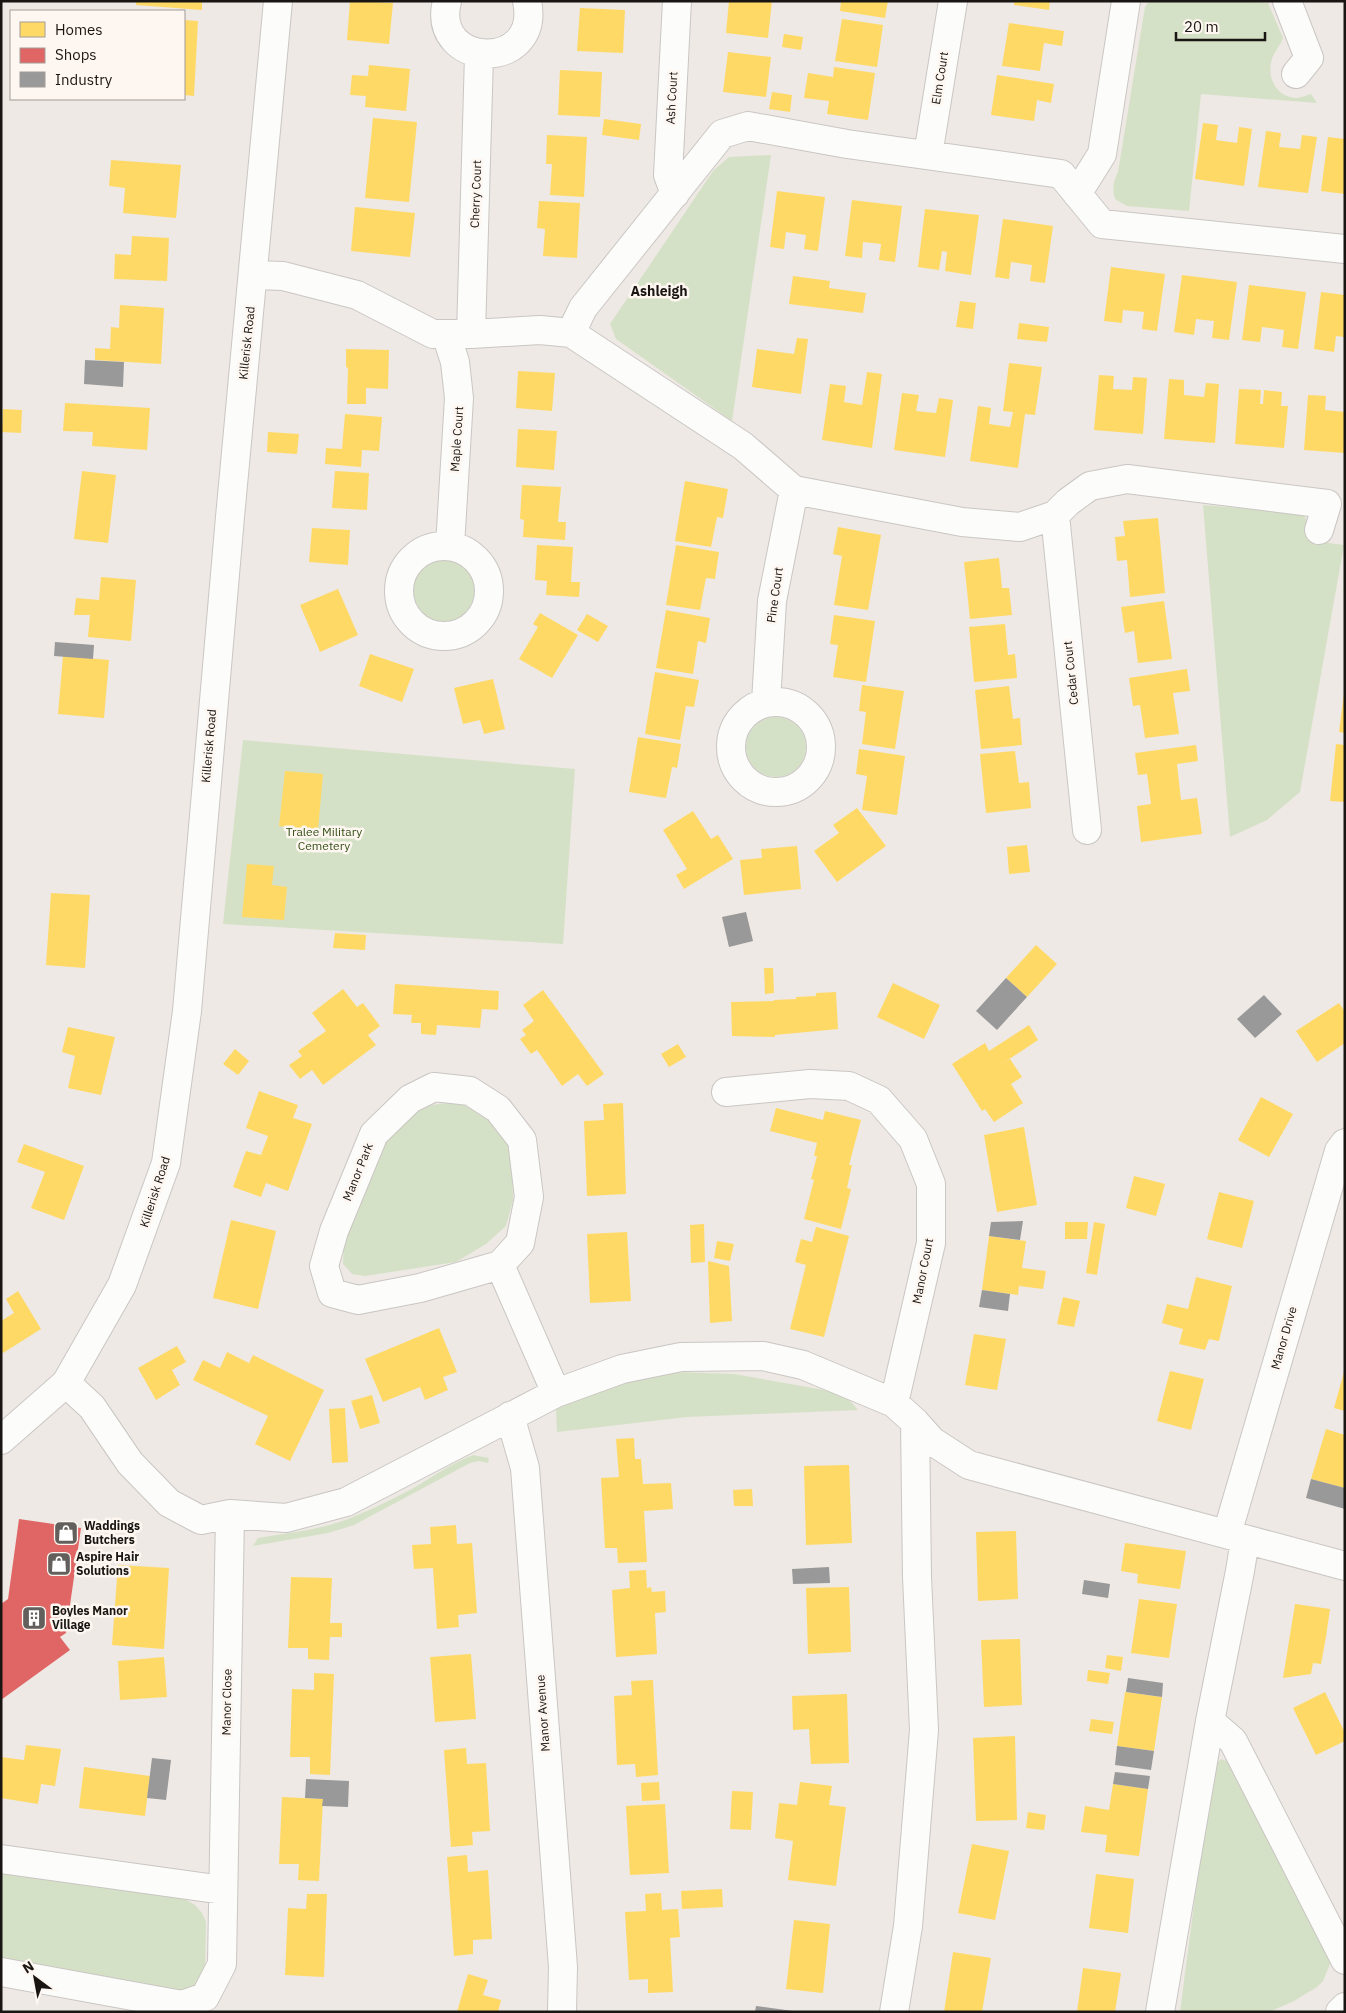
<svg xmlns="http://www.w3.org/2000/svg" width="1346" height="2013" font-family="'IBM Plex Sans',sans-serif">
<style>
.green{fill:#d5e1c6}
.homes{fill:#ffd966}
.shops{fill:#e06666}
.industry{fill:#999}
.lines{fill:none;stroke-linecap:round;stroke-linejoin:round}
.street-casing{stroke:#cac6c3;stroke-width:30}
.secondary-casing{stroke:#cac6c3;stroke-width:30}
.street{stroke:#fcfcfb;stroke-width:28}
.secondary{stroke:#fcfcfb;stroke-width:28}
.labels{text-anchor:middle;stroke-width:5;stroke-linejoin:round;paint-order:stroke}
.street-label{font-size:12px;fill:#181512;stroke:#fef6f0}
.park-label{font-size:12px;fill:#324e15;stroke:#fef6f0}
.poi-label{font-size:12px;font-weight:bold;fill:#181512;stroke:#fef6f0;text-anchor:start}
.neighbourhood-label{font-size:14px;font-weight:bold;fill:#181512;stroke:#fef6f0}
</style>
<rect width="100%" height="100%" fill="#eee9e4"/>
<!-- green -->
<path class="green" d="M1149 1H1242L1268 3 1283 38C1280 46 1274 52 1272 59 1266 77 1276 97 1296 98 1300 98 1307 95 1311 94L1317 103 1201 94 1189 211 1127 206 1115 199C1112 189 1113 182 1118 172L1145 7Z
M771 155 732 421 616 339 610 324 713 171 729 157Z
M1203 505 1301 513 1306 519 1307 540 1344 545 1300 792 1267 820 1230 837Z
M413 591a31 31 0 1 1 62 0a31 31 0 1 1-62 0Z
M746 747a30 30 0 1 1 60 0a30 30 0 1 1-60 0Z
M243 740 575 769 563 944 223 924Z
M459 1102 501 1127 512 1148 513 1200 506 1226 486 1244 456 1262 365 1276 352 1274 343 1264 344 1242 392 1128C416 1105 427 1105 459 1102Z
M675 1372 734 1374 830 1391 846 1396 858 1410 687 1417 557 1432 556 1409C569 1403 581 1395 595 1390 620 1380 649 1375 675 1372Z
M473 1455 489 1458 488 1463 479 1461 470 1463 354 1525 328 1533 253 1546 258 1538C288 1533 319 1530 348 1519 369 1511 390 1500 410 1490 431 1478 450 1464 473 1455Z
M1221 1759 1229 1762 1329 1955 1330 1964 1323 1981 1317 1987 1294 2001 1269 2012H1180L1210 1781 1215 1765Z
M1 1873 176 1894 195 1905 202 1913 206 1922 205 1975 196 1987 185 1990 148 1987 1 1960Z"/>
<!-- homes -->
<path class="homes" d="M136 1H202V10L136 5Z
M350 1 393 3 389 44 347 40Z
M729 1H772L768 38 726 33Z
M841 1H888L885 18 840 11Z
M1014 1H1050L1049 10 1014 5Z
M580 8 625 10 623 53 577 51Z
M842 19 883 25 877 67 835 61Z
M184 20 198 21 194 96 184 95Z
M1009 23 1064 31 1062 46 1044 43 1040 71 1002 66Z
M784 34 803 37 801 50 782 47Z
M728 52 771 57 766 97 723 92Z
M369 65 410 69 406 111 365 107 366 96 350 95 352 75 368 76Z
M834 67 875 73 868 120 827 114 829 101 804 98 808 73 833 77Z
M560 70 602 72 600 117 558 115Z
M997 75 1054 84 1051 103 1037 100 1034 121 991 115Z
M772 92 792 95 790 112 769 109Z
M373 118 417 122 409 202 365 198Z
M604 119 641 124 639 140 602 135Z
M1203 123 1218 125 1216 140 1237 143 1239 127 1252 129 1244 186 1195 179Z
M1266 131 1281 133 1279 147 1300 149 1302 135 1317 137 1308 193 1258 187Z
M547 135 587 137 584 197 550 195 552 164H546Z
M1328 137 1345 139V194L1321 191Z
M111 160 181 165 176 218 123 213 125 188 109 186Z
M777 191 825 197 818 251 804 249 806 235 786 232 784 249 770 247Z
M852 200 902 206 895 262 879 260 881 244 863 242 862 258 845 256Z
M539 201 580 203 577 258 543 256 545 229 537 228Z
M355 207 415 213 410 257 351 251Z
M925 209 979 215 971 275 945 271 947 252 942 251 939 270 918 267Z
M1003 219 1053 226 1045 283 1030 281 1032 265 1011 262 1009 279 995 277Z
M132 236 169 238 167 281 114 279 115 254 131 255Z
M1111 267 1165 274 1157 331 1142 329 1144 312 1123 310 1122 323 1104 321Z
M1182 275 1237 282 1229 340 1212 338 1214 321 1204 320 1196 319 1194 335 1174 332Z
M793 276 830 281 829 288 866 293 863 313 789 304Z
M1249 285 1306 292 1298 349 1282 347 1284 330 1262 327 1260 342 1242 340Z
M1321 292 1345 295V337L1336 336 1334 352 1314 349Z
M960 301 976 303 973 329 956 327Z
M120 305 164 308 161 364 95 360V348L110 349 111 327 119 328Z
M1019 323 1049 327 1047 342 1017 339Z
M797 338 808 339 801 394 752 387 757 349 794 354Z
M346 349 389 350 388 389 366 388V404H347L348 368 346 367Z
M1009 363 1042 367 1035 415 1025 414 1018 468 970 461 978 406 991 408 989 424 1010 427 1013 412 1003 411Z
M518 371 555 373 552 411 516 408Z
M867 372 882 374 872 448 822 440 830 384 846 386 844 402 862 405Z
M1099 375 1114 376 1113 389 1132 390 1133 377 1147 378 1143 434 1094 430Z
M1169 379 1184 380V395L1204 397 1206 383 1219 384 1215 443 1164 439Z
M1239 389 1261 390 1260 404H1263L1264 390 1282 392 1281 406H1288L1284 448 1235 444Z
M902 393 919 395 916 411 925 412 936 413 939 398 953 400 945 457 894 450Z
M1308 395 1326 396 1325 410 1345 412V453L1304 450Z
M65 403 150 408 147 450 92 446 93 432 63 431Z
M3 409 22 410 21 433 2 432Z
M345 414 382 417 379 451 362 450 361 467 325 464 326 448 342 449Z
M518 429 557 431 554 470 516 467Z
M268 432 299 434 297 454 267 452Z
M82 471 116 475 108 543 74 539Z
M335 471 369 473 367 510 332 508Z
M685 481 728 489 723 518 717 517 711 547 675 541Z
M522 485 561 487 558 522H566L565 540 523 537 524 520 520 519Z
M1158 518 1165 593 1130 597 1127 560 1117 561 1115 537 1125 536 1123 521Z
M838 527 881 535 868 610 834 605 842 556 833 554Z
M312 528 350 530 348 565 309 562Z
M537 545 573 547 571 582H580L579 597 546 595 547 581 535 580Z
M676 545 719 552 715 579 706 578 700 610 666 605Z
M999 558 1002 588H1009L1012 615 970 619 964 562Z
M101 577 136 580 131 641 88 637 90 615H74L76 598 99 600Z
M338 589 358 635 320 652 300 605Z
M1164 601 1172 659 1138 663 1134 631 1125 633 1121 607Z
M666 610 710 618 706 643 698 641 693 674 656 668Z
M540 613 578 635 552 678 519 659 538 627 533 624Z
M587 614 608 626 598 642 577 630Z
M834 615 875 621 866 682 833 677 838 645 830 644Z
M1005 624 1008 655 1015 654 1017 678 974 682 969 627Z
M370 654 414 669 402 702 359 686Z
M63 656 109 660 104 718 58 714Z
M1187 669 1190 691 1173 693 1179 734 1145 738 1140 705 1133 706 1129 678Z
M655 672 699 680 694 707 686 706 680 740 645 734Z
M493 679 505 729 484 734 480 720 463 724 454 688Z
M862 685 904 691 895 749 862 744 866 712 859 711Z
M1009 686 1013 719 1020 718 1022 745 981 749 975 690Z
M1344 693H1345V733L1339 732Z
M638 737 681 744 677 768 672 767 666 798 629 792Z
M1336 744 1345 745V802L1330 801Z
M1196 745 1198 761 1177 764 1181 800 1197 798 1202 834 1141 842 1137 806 1151 804 1147 774 1138 775 1135 753Z
M859 749 905 756 897 815 862 810 867 776 856 774Z
M1015 751 1019 783 1029 782 1031 808 986 813 980 754Z
M285 771 323 774 318 830 279 826Z
M857 808 886 846 837 882 814 851 839 833 833 825Z
M693 811 711 839 718 835 733 859 684 889 676 875 687 869 663 830Z
M1027 845 1030 872 1009 874 1007 847Z
M797 846 801 889 744 895 740 860 762 858 761 849Z
M247 864 274 866 272 885 287 887 284 920 242 917Z
M51 893 90 895 85 968 46 965Z
M335 933 366 935 365 950 333 948Z
M1036 945 1057 964 1027 997 1006 978Z
M764 968H773L774 993 765 994Z
M893 983 940 1005 924 1039 877 1017Z
M395 984 499 991 498 1010 482 1009 480 1028 437 1025 436 1035 421 1034V1023H411L412 1015 393 1014Z
M343 989 357 1007 363 1003 380 1026 368 1035 376 1045 323 1085 312 1070 300 1079 289 1065 302 1056 298 1051 326 1031 312 1013Z
M543 990 604 1074 587 1086 578 1074 562 1086 537 1050 531 1054 520 1039 526 1035 522 1030 534 1021 523 1005Z
M836 992 838 1029 775 1035V1037L732 1036 731 1002 774 1001V1000L796 999V997L816 996V993Z
M1339 1003 1345 1012V1043L1317 1062 1296 1031Z
M1029 1025 1038 1040 999 1066 1010 1059 1022 1077 1011 1084 1023 1103 994 1122 985 1109 982 1111 952 1064 985 1043 989 1051Z
M68 1027 115 1037 101 1095 68 1088 75 1056 62 1052Z
M678 1044 686 1057 669 1067 661 1054Z
M235 1049 249 1061 238 1075 223 1064Z
M259 1091 298 1105 293 1118 312 1124 288 1191 266 1183 261 1197 233 1187 246 1151 261 1155 268 1136 246 1128Z
M1261 1097 1293 1114 1269 1157 1238 1140Z
M623 1103 626 1194 587 1196 584 1121 604 1120 603 1104Z
M776 1108 823 1120 825 1111 861 1120 849 1165H852L847 1188 851 1189 841 1229 804 1219 814 1180 811 1179 817 1156H814L817 1143 770 1131Z
M1024 1127 1037 1205 997 1212 984 1135Z
M24 1144 84 1166 64 1220 31 1208 45 1172 17 1162Z
M1134 1176 1165 1184 1156 1216 1126 1208Z
M1219 1192 1254 1201 1242 1248 1207 1239Z
M231 1220 276 1231 258 1309 213 1298Z
M1065 1222H1088L1087 1239H1065Z
M1094 1222 1105 1224 1097 1275 1086 1273Z
M704 1224 705 1262 691 1263 690 1225Z
M816 1227 849 1236 824 1337 790 1329 806 1265 795 1262 801 1239 812 1242Z
M627 1232 631 1301 590 1303 587 1234Z
M989 1236 1026 1241 1022 1268 1046 1271 1043 1289 1019 1286 1018 1295 982 1290Z
M717 1241 734 1244 730 1261 714 1258Z
M708 1261 729 1266 732 1321 710 1323Z
M1196 1277 1232 1286 1219 1341 1209 1339 1205 1350 1179 1344 1183 1329 1162 1323 1167 1304 1188 1309Z
M18 1291 41 1329 3 1353 1 1350V1321L14 1313 6 1299Z
M1063 1297 1080 1301 1074 1327 1057 1324Z
M439 1328 457 1372 443 1377 448 1390 425 1400 420 1387 383 1402 365 1359Z
M974 1334 1006 1339 997 1390 965 1385Z
M177 1346 186 1362 172 1370 180 1385 156 1400 138 1368Z
M227 1352 249 1363 253 1355 324 1390 290 1461 255 1444 268 1416 193 1380 203 1360 220 1368Z
M1170 1371 1204 1379 1191 1430 1157 1421Z
M1344 1372H1345V1411L1334 1408Z
M372 1395 380 1423 360 1429 351 1401Z
M345 1408 348 1462 332 1463 329 1409Z
M1326 1429 1345 1435V1488L1311 1479Z
M634 1438 635 1459H641L643 1484 671 1483 673 1509 644 1511 647 1562 618 1563 617 1548H605L601 1478 619 1477 616 1439Z
M849 1465 852 1543 806 1545 804 1466Z
M752 1489 753 1506H734L733 1490Z
M456 1525 457 1544 472 1543 477 1613 458 1615 459 1627 437 1629 433 1568 414 1569 412 1545 431 1544 430 1527Z
M1016 1531 1018 1599 978 1601 976 1532Z
M1125 1543 1186 1551 1180 1589 1137 1583 1138 1574 1121 1571Z
M118 1565 169 1568 164 1649 112 1645Z
M646 1570 647 1588 651 1587 652 1592 665 1591 666 1612 655 1613 657 1654 616 1657 612 1590 630 1588 629 1571Z
M291 1577 332 1578 330 1623H342V1637H330L329 1660 308 1659V1648H288Z
M849 1587 851 1652 808 1654 806 1588Z
M1139 1599 1177 1604 1169 1658 1131 1653Z
M1295 1604 1330 1609 1326 1637 1321 1664 1313 1663 1311 1674 1283 1678Z
M1020 1639 1022 1705 984 1707 981 1640Z
M471 1654 476 1719 435 1722 430 1657Z
M1107 1655 1123 1657 1121 1671 1105 1668Z
M164 1657 167 1697 120 1700 118 1661Z
M1088 1670 1110 1673 1108 1684 1087 1681Z
M314 1673 334 1674 330 1775 310 1774V1757H290L292 1689 314 1690Z
M653 1680 658 1775 636 1777 635 1764 617 1765 614 1696 632 1695 631 1681Z
M1125 1692 1162 1697 1154 1751 1117 1746Z
M1325 1692 1345 1733V1741L1316 1755 1293 1708Z
M847 1694 849 1763 811 1764 809 1729 793 1730 792 1696Z
M1091 1719 1114 1722 1112 1734 1089 1731Z
M1015 1736 1017 1820 976 1821 973 1738Z
M26 1745 61 1749 55 1786 41 1784 38 1804 1 1798V1757L24 1760Z
M466 1748 467 1764 486 1763 490 1831 472 1832 473 1845 451 1847 444 1750Z
M84 1767 150 1776 145 1816 79 1808Z
M659 1782 660 1800 642 1801 641 1783Z
M800 1782 832 1786 829 1805 846 1807 836 1886 788 1880 793 1841 775 1838 779 1803 797 1805Z
M1113 1784 1148 1789 1139 1856 1105 1852 1107 1835 1081 1832 1085 1806 1109 1810Z
M732 1791 753 1792 751 1830 730 1829Z
M282 1797 323 1799 319 1881 298 1880 299 1864H279Z
M665 1804 669 1873 630 1875 626 1806Z
M1028 1812 1046 1815 1044 1830 1026 1828Z
M972 1844 1009 1851 995 1920 958 1913Z
M467 1855 468 1872 488 1870 492 1939 473 1940V1954L454 1956 447 1857Z
M1096 1874 1134 1879 1128 1933 1089 1928Z
M722 1889 723 1907 682 1909 681 1891Z
M661 1893 662 1910 678 1909 680 1937 670 1938 673 1992 648 1993V1979L629 1980 625 1912 646 1911 645 1894Z
M307 1894H327L324 1977 285 1975 288 1908 306 1909Z
M794 1920 830 1924 823 1993 786 1989Z
M953 1952 991 1958 982 2012H944Z
M1083 1968 1121 1973 1115 2012H1077Z
M468 1974 488 1980 483 1995 501 2000 498 2012H457Z"/>
<!-- shops -->
<path class="shops" d="M19 1519 81 1528 66 1633 60 1637 70 1650 1 1700V1604L8 1599Z"/>
<!-- industry -->
<path class="industry" d="M85 360 124 362 123 387 84 384Z
M55 642 94 645 93 659 54 656Z
M746 912 753 941 729 947 722 917Z
M1006 978 1027 997 997 1030 976 1011Z
M1264 995 1282 1014 1255 1038 1237 1019Z
M1023 1221 1020 1240 989 1236 991 1222Z
M982 1290 1010 1294 1008 1311 979 1307Z
M1311 1479 1345 1488V1509L1306 1498Z
M829 1567 830 1583 793 1584 792 1569Z
M1084 1580 1110 1584 1108 1598 1082 1594Z
M1128 1678 1163 1683 1162 1697 1126 1692Z
M1117 1746 1154 1751 1151 1770 1115 1765Z
M152 1758 171 1760 166 1800 147 1798Z
M1115 1772 1150 1776 1148 1789 1113 1784Z
M306 1779 349 1781 348 1807 322 1806 323 1799 305 1798Z
M756 2006 793 2011V2012H755Z"/>
<g class="lines">
<defs>
<path id="street" d="M447 1C430 69 542 73 527 1
M1287 1 1309 58 1296 74
M928 155 953 1
M675 194 668 175 677 1
M1077 194 1102 154 1126 1
M253 275 283 276 357 295 433 334H471L540 330 571 333 583 308 722 134 748 126 847 144 1061 174 1102 224 1345 249
M571 333 743 446 794 490 962 522 1020 527 1055 515 1068 502 1090 486 1127 479 1327 504 1319 530
M446 334 455 362 459 398 450 546
M471 334 479 55
M1055 515 1087 830
M399 591a45 45 0 1 1 90 0a45 45 0 1 1-90 0Z
M731 747a45 45 0 1 1 90 0a45 45 0 1 1-90 0Z
M766 702 772 601 794 490
M726 1092 810 1084 849 1086 879 1100 913 1139 931 1184V1243L894 1403
M500 1265 420 1288 358 1300 332 1293 324 1266 334 1231 374 1134 410 1099 434 1087 470 1091 498 1109 522 1140 529 1197 520 1243 500 1265 556 1393
M66 1383 92 1407 130 1463 169 1503 201 1520 230 1514 286 1518 346 1502 556 1393 622 1369 681 1357 763 1356 803 1365 894 1403 915 1422 932 1441 969 1465 1345 1566
M510 1416 525 1468 563 1967 562 2012
M1227 1534 1339 1151 1345 1143
M1210 1721 1233 1741 1345 1960
M1 1859 223 1890
M1 1972 182 2005 205 1997 222 1964 230 1514
M894 2012 908 1926 924 1730 917 1577 915 1422
M1160 2012 1210 1721 1240 1571 1245 1540
M1340 2012 1345 2007"/>
<path id="secondary" d="M1 1440 66 1383 122 1285 166 1163 187 1011 230 517 278 1"/>
</defs>
<!-- street casing -->
<use href="#street" class="street-casing"/>
<!-- secondary casing -->
<use href="#secondary" class="secondary-casing"/>
<!-- street -->
<use href="#street" class="street"/>
<!-- secondary -->
<use href="#secondary" class="secondary"/>
</g>
<!-- icons -->
<defs>
<symbol id="shop-square" viewBox="-11 -11 22 22"><rect x="-9" y="-9" width="18" height="18" rx="4" fill="#635f5c" stroke="#fef6f0"/><path d="M-5-2.5h2.3a2.7 3.5 0 0 1 5.4 0H5L5.5 6h-11ZM-1.5-2.5h3a1.5 2.3 0 0 0-3 0Z" fill="#fff"/></symbol>
<symbol id="building-square" viewBox="-11 -11 22 22"><rect x="-9" y="-9" width="18" height="18" rx="4" fill="#635f5c" stroke="#fef6f0"/><path d="M-4-6H4V6H1V3H-1V6H-4ZM-2.5-4.3h1.7v1.8h-1.7ZM.8-4.3h1.7v1.8H.8ZM-2.5-1h1.7V.8h-1.7ZM.8-1h1.7V.8H.8Z" fill="#fff"/></symbol>
</defs>
<g fill-rule="evenodd">
<use href="#shop-square" x="52" y="1519" width="28" height="28"/>
<use href="#shop-square" x="45" y="1550" width="28" height="28"/>
<use href="#building-square" x="20" y="1604" width="28" height="28"/>
</g>
<g class="labels">
<!-- street labels -->
<g class="street-label">
<text transform="translate(940 78) rotate(-81)" y="4">Elm Court</text>
<text transform="translate(672 98) rotate(-87)" y="4">Ash Court</text>
<text transform="translate(476 194) rotate(-88)" y="4">Cherry Court</text>
<text transform="translate(247 343) rotate(-84)" y="4">Killerisk Road</text>
<text transform="translate(457 439) rotate(-86)" y="4">Maple Court</text>
<text transform="translate(775 595) rotate(-82)" y="4">Pine Court</text>
<text transform="translate(1071 673) rotate(-96)" y="4">Cedar Court</text>
<text transform="translate(209 746) rotate(-85)" y="4">Killerisk Road</text>
<text transform="translate(358 1172) rotate(-68)" y="4">Manor Park</text>
<text transform="translate(155 1192) rotate(-72)" y="4">Killerisk Road</text>
<text transform="translate(923 1271) rotate(-79)" y="4">Manor Court</text>
<text transform="translate(1284 1338) rotate(-74)" y="4">Manor Drive</text>
<text transform="translate(227 1702) rotate(-89)" y="4">Manor Close</text>
<text transform="translate(543 1713) rotate(-94)" y="4">Manor Avenue</text>
</g>
<!-- park labels -->
<g class="park-label">
<text x="324" y="836">Tralee Military<tspan x="324" dy="14">Cemetery</tspan></text>
</g>
<!-- poi labels -->
<g class="poi-label">
<text x="84" y="1530">Waddings<tspan x="84" dy="14">Butchers</tspan></text>
<text x="76" y="1561">Aspire Hair<tspan x="76" dy="14">Solutions</tspan></text>
<text x="52" y="1615">Boyles Manor<tspan x="52" dy="14">Village</tspan></text>
</g>
<!-- neighbourhood labels -->
<g class="neighbourhood-label">
<text x="659" y="296">Ashleigh</text>
</g>
</g>
<!-- border -->
<rect width="1346" height="2013" fill="none" stroke="#181512" stroke-width="5"/>
<!-- legend -->
<rect x="10" y="10" width="175" height="90" fill="#fef6f0" stroke="#a29c97"/>
<rect x="20" y="22" width="25" height="15" fill="#ffd966" stroke="#a29c97"/>
<text x="55" y="35" font-size="15" fill="#181512">Homes</text>
<rect x="20" y="48" width="25" height="15" fill="#e06666" stroke="#a29c97"/>
<text x="55" y="60" font-size="15" fill="#181512">Shops</text>
<rect x="20" y="72" width="25" height="15" fill="#999999" stroke="#a29c97"/>
<text x="55" y="85" font-size="15" fill="#181512">Industry</text>
<!-- north arrow -->
<g transform="translate(35 1978) rotate(328)" stroke="#fef6f0" stroke-width="4" paint-order="stroke">
<path d="M0-4L9 19L0 12L-9 19Z" fill="#181512"/>
<text y="-8" font-size="14" font-weight="bold" text-anchor="middle" fill="#181512">N</text>
</g>
<!-- scale -->
<path d="M1176 32v8h89v-8" fill="none" stroke="#181512" stroke-width="2.5"/>
<text x="1184" y="32" font-size="15" fill="#181512" stroke="#fef6f0" stroke-width="4" paint-order="stroke">20 m</text>
</svg>
